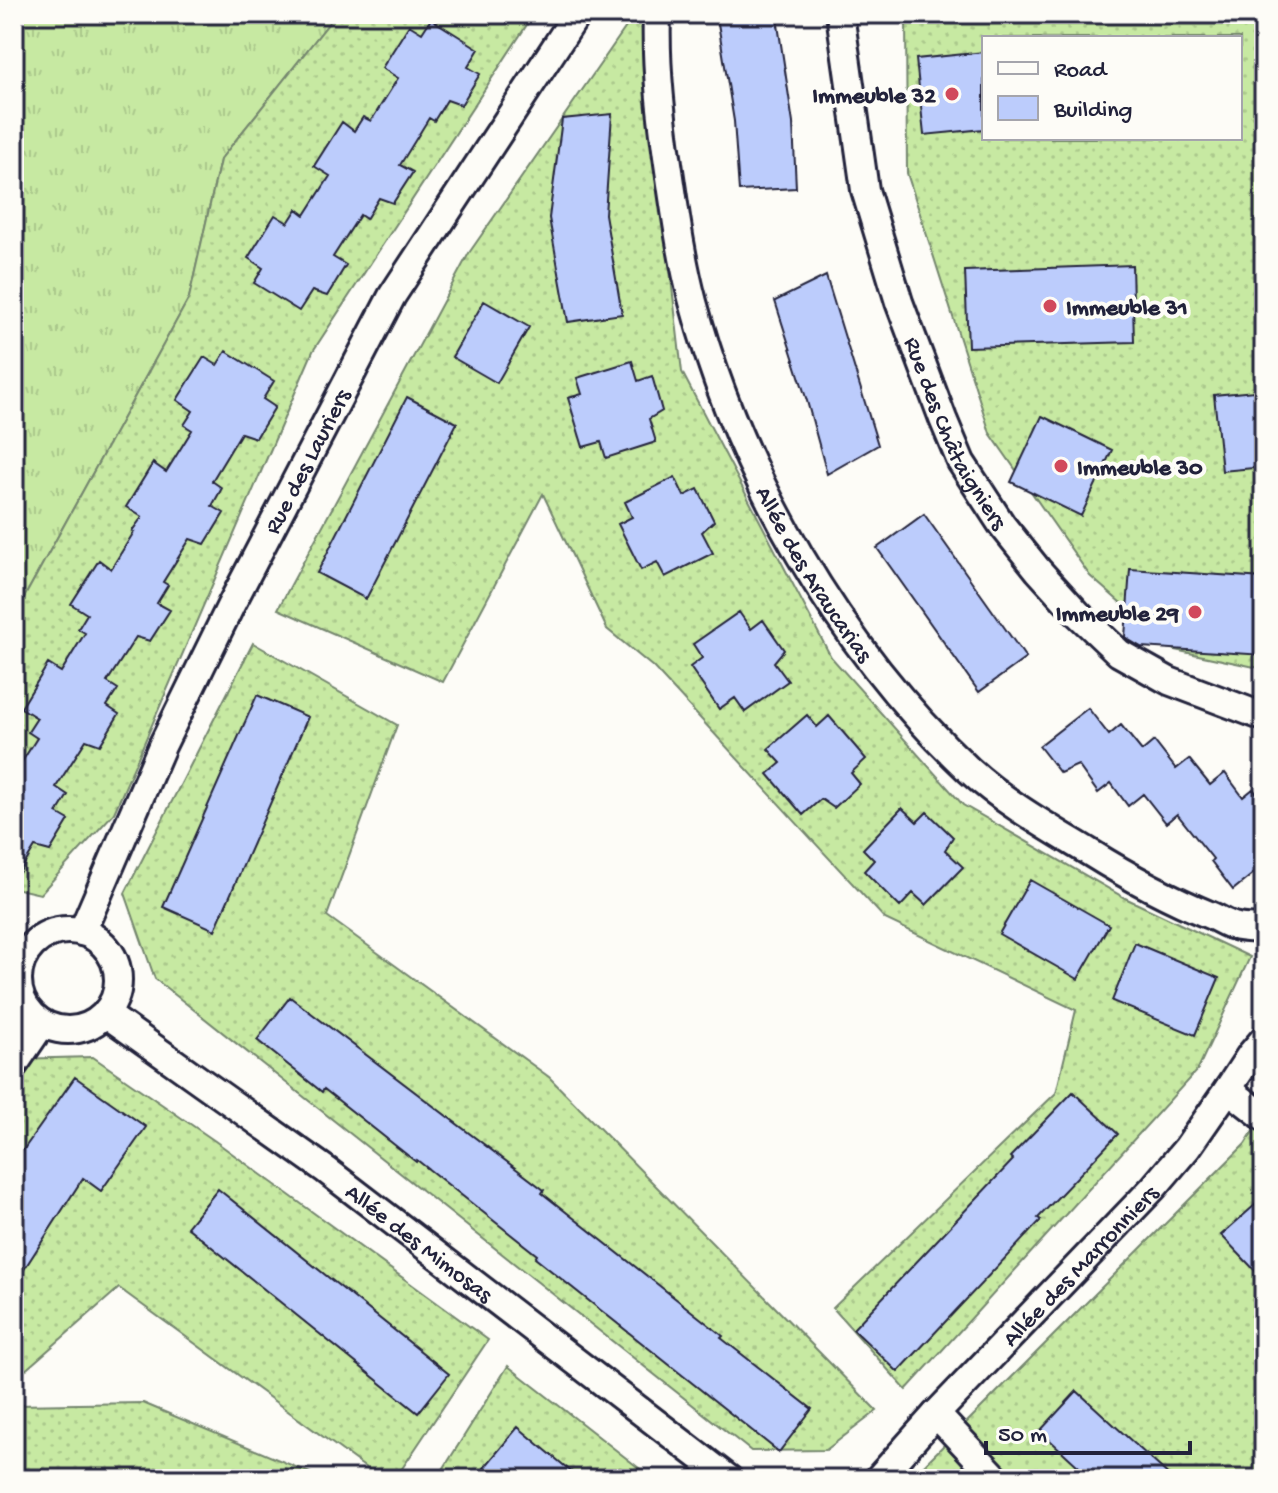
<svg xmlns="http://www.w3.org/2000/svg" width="1278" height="1493" font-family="'Gochi Hand',sans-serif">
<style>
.grass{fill:url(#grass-tufts);stroke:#74866e;stroke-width:2}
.garden{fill:url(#garden-dots);stroke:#74866e;stroke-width:2;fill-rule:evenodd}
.building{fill:#bcccfc;stroke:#22223b;stroke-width:2}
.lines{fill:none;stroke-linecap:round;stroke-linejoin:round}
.minor-casing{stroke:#22223b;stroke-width:32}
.minor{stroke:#fdfcf7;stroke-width:26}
.poi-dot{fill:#d1495b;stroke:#fdfcf7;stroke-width:3}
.labels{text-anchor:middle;stroke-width:8;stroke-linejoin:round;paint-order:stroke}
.poi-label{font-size:24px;font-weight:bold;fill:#22223b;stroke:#fdfcf7;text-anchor:end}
.street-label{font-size:24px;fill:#22223b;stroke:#fdfcf7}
</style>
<defs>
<pattern id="grass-tufts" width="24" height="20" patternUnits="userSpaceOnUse" patternTransform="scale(2)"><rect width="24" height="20" fill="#c7e9a2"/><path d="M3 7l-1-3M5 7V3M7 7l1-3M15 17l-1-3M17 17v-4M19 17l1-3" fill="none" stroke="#abc88c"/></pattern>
<pattern id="garden-dots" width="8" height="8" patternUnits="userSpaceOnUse" patternTransform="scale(2)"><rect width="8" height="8" fill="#c7e9a2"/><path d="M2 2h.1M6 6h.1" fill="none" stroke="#abc88c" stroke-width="1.8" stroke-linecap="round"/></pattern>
</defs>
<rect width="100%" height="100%" fill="#fdfcf7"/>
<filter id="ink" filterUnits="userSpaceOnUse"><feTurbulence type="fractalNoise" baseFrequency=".0125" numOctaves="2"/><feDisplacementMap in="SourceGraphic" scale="16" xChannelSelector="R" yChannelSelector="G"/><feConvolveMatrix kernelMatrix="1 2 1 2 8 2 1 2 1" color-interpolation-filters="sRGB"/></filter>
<g filter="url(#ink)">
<!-- grass -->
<path class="grass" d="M14 14H336L220 160 189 298 14 616Z"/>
<!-- garden -->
<path class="garden" d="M336 14H534L313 351 114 813 40 894 14 888V616L189 298 220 160Z
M635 14H640L682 372 831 657 963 805 1125 898 1250 957 1198 1069 906 1390 833 1308 1056 1093 1076 1010 885 919 653 667 607 629 543 494 443 682 278 609 469 253Z
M906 14H1264V669L1175 650 1090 576 990 433 907 173ZM984 38H1240V138H984Z
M253 643 397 725 327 916 549 1077 877 1411 826 1450 751 1451 155 979 125 893Z
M93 1057 215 1141 488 1340 395 1479H381L119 1288 14 1380V1059Z
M1264 1114V1479H912V1477L1245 1144Z
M508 1366 653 1479H437Z
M143 1403 315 1475 319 1479H14V1405Z"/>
<!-- building -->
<path class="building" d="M717 17 777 18 793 123 796 188 739 191 734 121Z
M431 19 479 49 468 67 480 74 461 105 447 100 434 121 429 118 400 165 413 172 393 203 379 198 366 219 360 215 333 257 346 265 327 296 312 291 299 311 254 283 263 268 248 258 275 215 288 223 297 209 305 215 330 176 314 166 342 122 354 131 363 117 371 121 398 78 382 68 409 25 422 33Z
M984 52V129L924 135 916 59Z
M612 114 605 214 622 314 568 322 549 218 562 119Z
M1132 265 1134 342 968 347 965 271Z
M826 276 878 445 827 474 807 401 775 301Z
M484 301 529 327 497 383 452 357Z
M226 351 274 381 263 399 275 407 256 438 241 433 212 481 222 488 212 506 224 513 205 544 190 539 163 582 168 585 157 603 170 610 150 641 136 637 107 682 118 689 107 706 119 714 100 745 86 740 56 787 68 795 57 813 69 820 50 851 35 847 14 881V774L37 738 28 732 37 718 21 708 48 664 61 672 85 633 78 629 87 614 71 604 99 560 111 569 134 532 132 531 142 517 126 507 153 463 166 472 192 430 184 425 193 411 177 400 204 357 217 365Z
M632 361 638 381 652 376 662 411 649 419 656 442 606 458 601 442 583 447 568 398 582 394 577 378Z
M1264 390V467L1222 471 1214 395Z
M407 397 457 423 366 599 317 573Z
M1042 416 1112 450 1081 516 1011 482Z
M675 477 684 496 698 489 714 521 702 532 713 553 665 577 657 562 641 570 618 524 632 517 625 502Z
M924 514 1026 658 979 692 877 548Z
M1130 569 1264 578V655L1141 647 1129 640 1125 637Z
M739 612 751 629 763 620 784 650 774 662 788 681 745 712 735 698 719 709 690 667 702 658 693 644Z
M257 695 308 717 215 930 163 907Z
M1088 708 1109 735 1121 725 1142 751 1154 741 1176 769 1189 759 1210 785 1225 773 1243 797 1253 789 1264 803V865L1233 890 1211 861 1213 859 1177 814 1166 823 1143 794 1128 806 1111 783 1098 793 1078 765 1060 773 1039 746Z
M807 715 817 727 829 716 866 759 851 773 860 784 834 808 821 799 803 815 768 774 781 763 768 749Z
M902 808 917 822 927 812 953 837 945 850 963 867 926 905 913 893 900 907 864 871 874 860 863 849Z
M1030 880 1109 925 1078 979 999 934Z
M1135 943 1219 978 1195 1035 1112 1001Z
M290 997 544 1190 542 1193 723 1336 721 1338 812 1409 779 1452 535 1258 537 1255 417 1160 416 1162 324 1089 322 1092 257 1040Z
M75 1077 146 1127 101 1191 83 1178 14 1285V1163Z
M1073 1092 1118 1134 1038 1218 1041 1220 898 1372 853 1329 1013 1160 1010 1157Z
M218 1189 449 1374 418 1413 187 1227Z
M1264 1197V1280L1221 1235Z
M1077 1391 1173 1479H1092L1040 1431Z
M518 1427 580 1479H496L484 1468Z"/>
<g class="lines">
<defs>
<g id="minor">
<path id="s1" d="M657 14C655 68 662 123 670 177 676 218 682 261 693 302 739 474 839 648 969 770 1004 802 1048 827 1089 852 1129 877 1168 898 1212 916 1219 919 1226 924 1234 926 1243 929 1255 928 1264 929"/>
<path id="s2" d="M840 14 865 190 899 302 943 419 961 462 1002 525 1038 570 1078 614 1119 653 1169 681 1264 717"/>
<circle cx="68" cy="980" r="50"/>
<path id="s3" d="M82 932 162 746 231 605 392 296 577 14"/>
<path id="s4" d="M106 1014 326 1170 729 1479"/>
<path d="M14 1065 42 1024"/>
<path d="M1228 1089 1264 1117"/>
<path d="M936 1414 997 1479"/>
<path id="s5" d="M878 1479 936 1414 1153 1188 1187 1148 1228 1089 1251 1054 1264 1039"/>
</g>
</defs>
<!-- minor casing -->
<use href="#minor" class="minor-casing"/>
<!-- minor -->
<use href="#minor" class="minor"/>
</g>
</g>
<!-- markers -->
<g class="poi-dot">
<circle cx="952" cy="94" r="8"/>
<circle cx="1050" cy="306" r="8"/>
<circle cx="1061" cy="466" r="8"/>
<circle cx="1195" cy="612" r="8"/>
</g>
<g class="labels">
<!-- poi labels -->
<g class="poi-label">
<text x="936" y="102">Immeuble 32</text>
<text x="1066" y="314" text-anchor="start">Immeuble 31</text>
<text x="1077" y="474" text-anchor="start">Immeuble 30</text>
<text x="1179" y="620">Immeuble 29</text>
</g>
<!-- street labels -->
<g class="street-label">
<text dy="8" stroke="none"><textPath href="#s2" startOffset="438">Rue des Châtaigniers</textPath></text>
<text dy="8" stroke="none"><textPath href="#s3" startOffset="522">Rue des Lauriers</textPath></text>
<text dy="8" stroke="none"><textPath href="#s1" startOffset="590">Allée des Araucarias</textPath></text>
<text dy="8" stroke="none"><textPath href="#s4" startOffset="388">Allée des Mimosas</textPath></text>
<text dy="8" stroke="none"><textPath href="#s5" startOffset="294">Allée des Marronniers</textPath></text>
</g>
</g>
<!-- margin -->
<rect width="1278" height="1493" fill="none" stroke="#fdfcf7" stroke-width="48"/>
<rect x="24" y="24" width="1230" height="1445" fill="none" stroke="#22223b" stroke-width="3" filter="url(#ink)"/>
<!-- legend -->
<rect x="982" y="36" width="260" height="104" fill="#fdfcf7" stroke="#a5a5ac" stroke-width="2"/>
<rect x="998" y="62" width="40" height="12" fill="#fdfcf7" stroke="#a5a5ac" stroke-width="2"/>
<text x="1054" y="76" font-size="24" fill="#22223b">Road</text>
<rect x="998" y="96" width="40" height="24" fill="#bcccfc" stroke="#a5a5ac" stroke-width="2"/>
<text x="1054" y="116" font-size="24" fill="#22223b">Building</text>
<!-- scale -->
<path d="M986 1441v12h204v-12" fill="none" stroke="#22223b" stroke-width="4"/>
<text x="998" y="1441" font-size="24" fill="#22223b" stroke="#fdfcf7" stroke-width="6" paint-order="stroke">50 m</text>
</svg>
